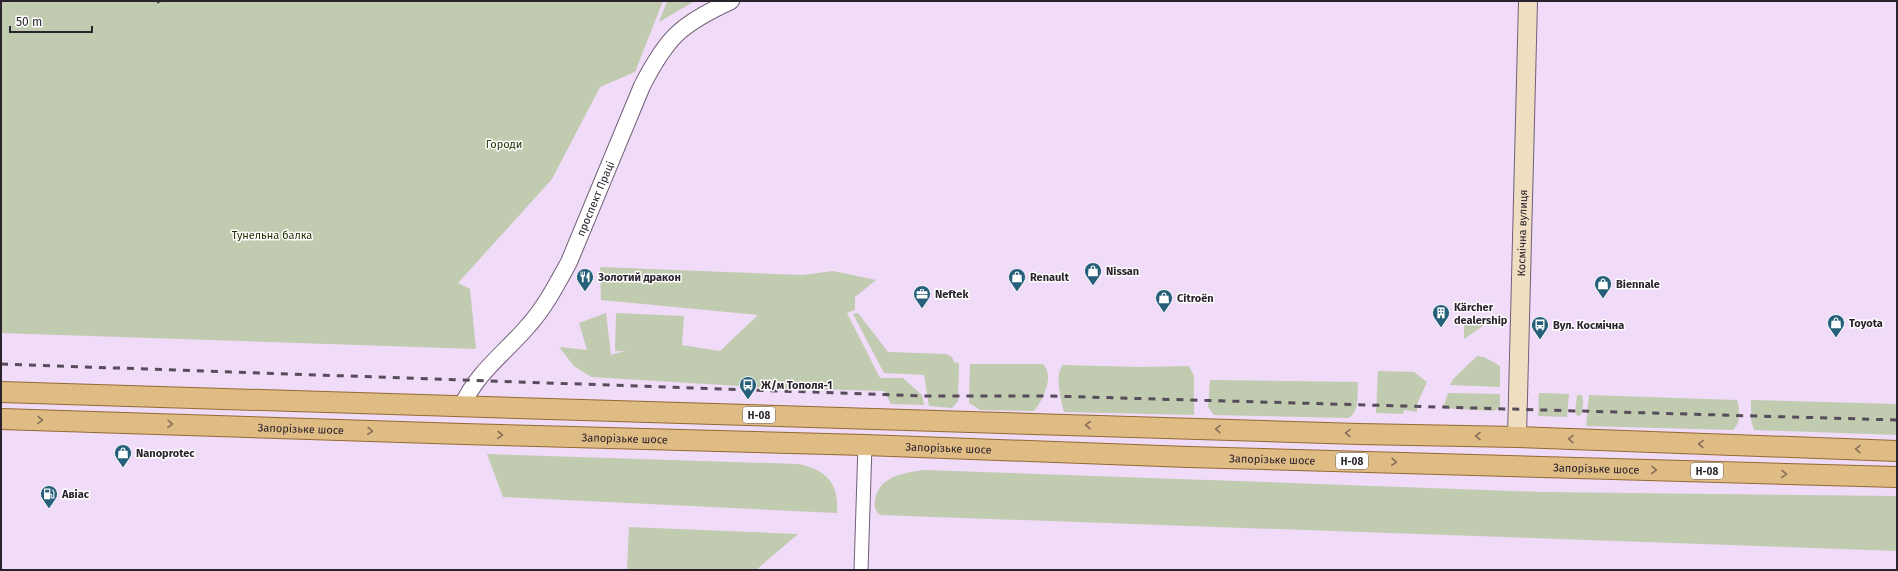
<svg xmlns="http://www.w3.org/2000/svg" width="1898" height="571" font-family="'Fira Sans',sans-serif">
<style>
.green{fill:#c0cbaf}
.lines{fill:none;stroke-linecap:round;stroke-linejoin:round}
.minor-casing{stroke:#715f78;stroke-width:15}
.tertiary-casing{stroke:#715f78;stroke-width:18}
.secondary-casing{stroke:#715f78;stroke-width:20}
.primary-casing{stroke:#936a32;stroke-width:22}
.minor{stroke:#fff;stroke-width:13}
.tertiary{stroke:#fff;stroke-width:16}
.secondary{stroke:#f0dec2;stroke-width:18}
.primary{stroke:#e0bc85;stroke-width:20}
.rail{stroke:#574c5b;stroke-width:3;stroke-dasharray:7 7;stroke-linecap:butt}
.oneway{stroke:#856f59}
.labels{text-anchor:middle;stroke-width:3;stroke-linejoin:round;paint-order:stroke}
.shield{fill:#fff;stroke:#6a646c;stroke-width:1}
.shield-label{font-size:10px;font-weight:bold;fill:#2a222d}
.park-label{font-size:11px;fill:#253302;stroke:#fff}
.street-label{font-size:11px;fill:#2a222d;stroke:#fff}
.poi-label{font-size:11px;font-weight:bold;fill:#2a222d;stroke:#fff;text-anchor:start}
</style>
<rect width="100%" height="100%" fill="#f0dbf8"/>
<!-- green -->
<path class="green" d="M1 1H663L635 72 600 87 552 179 458 283 470 289 476 349 1 333Z
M667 1H695L659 22Z
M600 267 803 275 833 271 876 280 855 297V310L847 313 880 378H903L922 395 924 405 891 404 884 391 772 388 591 377 574 366 559 347 587 350 579 323 606 313 611 355 625 351H615L616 313 684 316 682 345 720 351 758 315 601 300Z
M858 313 888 352 946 354 952 357 954 362 959 363 958 401 952 408 929 406 924 375 884 373 853 314Z
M1464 318 1487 323 1464 339Z
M1477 356 1484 357 1500 366V387L1450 385 1453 379Z
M970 364H1043C1055 376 1043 400 1034 411L980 410 969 403Z
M1063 365 1141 367 1189 366 1194 376V415L1064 412C1061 400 1054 375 1063 365Z
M1378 371 1414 372 1427 382 1417 404V412L1404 410 1403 414 1376 413Z
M1210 380 1358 382C1357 394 1360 411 1349 418L1214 415 1208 407Z
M1448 393 1500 394V406L1496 410 1492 411 1443 408Z
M1539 393 1569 394 1567 417 1538 416Z
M1577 395H1582C1584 402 1583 409 1581 415L1578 416 1575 413Z
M1589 395 1737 400C1740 410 1741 423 1733 430L1586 426Z
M1751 400 1897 404V435L1754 430 1751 420Z
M487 454 798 464C827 470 839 483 837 513L503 497Z
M924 470 1543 492 1897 496V551L880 515C875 511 874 507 875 501 878 476 904 473 924 470Z
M629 527 798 534 756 570H627Z"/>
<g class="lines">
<defs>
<path id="minor" d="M861 570 865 445"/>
<g id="tertiary">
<path id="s1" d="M462 406C477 372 505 353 528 326 545 307 557 284 569 262L642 86C667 37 681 24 731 1"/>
</g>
<g id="secondary">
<path id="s2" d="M1517 437 1528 1"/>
</g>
<g id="primary">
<path d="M1 392 1359 434 1517 437 1897 451"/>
<path id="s3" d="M1 419 463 434 865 445 1188 457 1897 477"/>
</g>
</defs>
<!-- minor casing -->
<use href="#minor" class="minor-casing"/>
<!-- tertiary casing -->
<use href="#tertiary" class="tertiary-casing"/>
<!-- secondary casing -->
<use href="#secondary" class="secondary-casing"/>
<!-- primary casing -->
<use href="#primary" class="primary-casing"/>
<!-- minor -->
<use href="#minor" class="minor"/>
<!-- tertiary -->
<use href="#tertiary" class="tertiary"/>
<!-- secondary -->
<use href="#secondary" class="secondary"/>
<!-- primary -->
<use href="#primary" class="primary"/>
<!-- rail -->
<path class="rail" d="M158 1 159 3
M1 364 925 396H1050L1897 420"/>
</g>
<!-- one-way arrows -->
<defs><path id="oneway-chevron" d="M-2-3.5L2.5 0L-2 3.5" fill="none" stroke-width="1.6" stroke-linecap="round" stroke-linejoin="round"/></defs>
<g class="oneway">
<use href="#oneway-chevron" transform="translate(40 420) rotate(2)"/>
<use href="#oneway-chevron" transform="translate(170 424) rotate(2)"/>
<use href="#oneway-chevron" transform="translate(1088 425) rotate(-178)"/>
<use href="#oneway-chevron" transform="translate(1218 429) rotate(-178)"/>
<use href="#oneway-chevron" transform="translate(370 431) rotate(2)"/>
<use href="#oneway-chevron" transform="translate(1348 433) rotate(-178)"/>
<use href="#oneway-chevron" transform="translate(500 435) rotate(2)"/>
<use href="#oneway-chevron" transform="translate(1478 436) rotate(-179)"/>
<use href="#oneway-chevron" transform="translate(1571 439) rotate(-178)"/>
<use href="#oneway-chevron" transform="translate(1701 444) rotate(-178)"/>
<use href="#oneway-chevron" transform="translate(1858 449) rotate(-178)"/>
<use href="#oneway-chevron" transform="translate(1394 462) rotate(2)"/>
<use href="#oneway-chevron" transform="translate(1654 470) rotate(2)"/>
<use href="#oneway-chevron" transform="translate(1784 474) rotate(2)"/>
</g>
<!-- icons -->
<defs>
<symbol id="shop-pin" viewBox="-11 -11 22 30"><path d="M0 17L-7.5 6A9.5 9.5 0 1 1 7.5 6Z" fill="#265f79" stroke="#fff"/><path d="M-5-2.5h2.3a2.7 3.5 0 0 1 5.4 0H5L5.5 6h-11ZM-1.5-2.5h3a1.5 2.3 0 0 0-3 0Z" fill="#fff"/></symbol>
<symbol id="restaurant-pin" viewBox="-11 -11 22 30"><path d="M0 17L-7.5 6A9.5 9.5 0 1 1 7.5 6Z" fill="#265f79" stroke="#fff"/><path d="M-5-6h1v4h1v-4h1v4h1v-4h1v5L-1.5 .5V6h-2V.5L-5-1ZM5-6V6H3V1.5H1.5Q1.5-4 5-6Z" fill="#fff"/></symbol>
<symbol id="office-pin" viewBox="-11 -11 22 30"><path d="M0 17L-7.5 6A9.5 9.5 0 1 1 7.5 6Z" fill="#265f79" stroke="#fff"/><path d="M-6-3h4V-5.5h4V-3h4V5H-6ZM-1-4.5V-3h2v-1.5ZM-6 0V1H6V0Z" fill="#fff"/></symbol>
<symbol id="building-pin" viewBox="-11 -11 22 30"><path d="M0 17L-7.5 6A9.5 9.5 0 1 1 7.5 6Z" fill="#265f79" stroke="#fff"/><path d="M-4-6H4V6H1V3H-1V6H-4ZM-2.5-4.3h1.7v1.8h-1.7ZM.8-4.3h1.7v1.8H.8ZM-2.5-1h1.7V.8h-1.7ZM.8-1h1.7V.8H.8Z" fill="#fff"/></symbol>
<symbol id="bus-pin" viewBox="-11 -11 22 30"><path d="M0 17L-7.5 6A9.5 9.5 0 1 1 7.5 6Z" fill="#265f79" stroke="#fff"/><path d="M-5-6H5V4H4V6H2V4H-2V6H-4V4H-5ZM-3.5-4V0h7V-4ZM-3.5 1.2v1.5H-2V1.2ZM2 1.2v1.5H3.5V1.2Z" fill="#fff"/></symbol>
<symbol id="fuel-pin" viewBox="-11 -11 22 30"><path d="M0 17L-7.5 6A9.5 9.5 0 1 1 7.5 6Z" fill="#265f79" stroke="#fff"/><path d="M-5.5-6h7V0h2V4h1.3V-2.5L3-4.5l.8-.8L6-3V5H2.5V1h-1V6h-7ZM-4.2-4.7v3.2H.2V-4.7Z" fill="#fff"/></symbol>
</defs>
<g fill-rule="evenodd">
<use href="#shop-pin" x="1083" y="261" width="20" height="27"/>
<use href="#restaurant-pin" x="575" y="267" width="20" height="27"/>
<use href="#shop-pin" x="1007" y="267" width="20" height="27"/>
<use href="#shop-pin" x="1593" y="274" width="20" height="27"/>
<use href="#office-pin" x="912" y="284" width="20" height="27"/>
<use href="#shop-pin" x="1154" y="288" width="20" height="27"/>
<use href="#building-pin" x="1431" y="303" width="20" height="27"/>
<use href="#shop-pin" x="1826" y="313" width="20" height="27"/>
<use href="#bus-pin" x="1530" y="315" width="20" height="27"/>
<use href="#bus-pin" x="738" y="375" width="20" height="27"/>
<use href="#shop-pin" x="113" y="443" width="20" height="27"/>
<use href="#fuel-pin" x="39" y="484" width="20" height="27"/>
</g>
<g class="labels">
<!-- shield labels -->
<g class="shield">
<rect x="743" y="407" width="32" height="16" rx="3"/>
<rect x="1336" y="453" width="32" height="16" rx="3"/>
<rect x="1691" y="463" width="32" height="16" rx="3"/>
</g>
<g class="shield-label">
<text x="759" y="419">Н-08</text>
<text x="1352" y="465">Н-08</text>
<text x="1707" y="475">Н-08</text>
</g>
<!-- park labels -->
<g class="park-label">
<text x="504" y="148">Городи</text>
<text x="272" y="239">Тунельна балка</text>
</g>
<!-- street labels -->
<g class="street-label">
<text dy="4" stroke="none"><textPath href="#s1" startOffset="249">проспект Праці</textPath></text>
<text dy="4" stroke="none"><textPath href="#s2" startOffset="204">Космічна вулиця</textPath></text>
<text dy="4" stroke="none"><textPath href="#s3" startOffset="300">Запорізьке шосе</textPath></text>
<text dy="4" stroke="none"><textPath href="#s3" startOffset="624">Запорізьке шосе</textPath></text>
<text dy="4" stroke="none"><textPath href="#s3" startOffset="948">Запорізьке шосе</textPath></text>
<text dy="4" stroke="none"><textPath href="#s3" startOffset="1272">Запорізьке шосе</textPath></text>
<text dy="4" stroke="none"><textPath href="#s3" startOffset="1596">Запорізьке шосе</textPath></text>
</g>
<!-- poi labels -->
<g class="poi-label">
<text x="1106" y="275">Nissan</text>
<text x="598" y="281">Золотий дракон</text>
<text x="1030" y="281">Renault</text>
<text x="1616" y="288">Biennale</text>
<text x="935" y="298">Neftek</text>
<text x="1177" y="302">Citroën</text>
<text x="1454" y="311">Kärcher<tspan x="1454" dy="13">dealership</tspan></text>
<text x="1849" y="327">Toyota</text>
<text x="1553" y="329">Вул. Космічна</text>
<text x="761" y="389">Ж/м Тополя-1</text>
<text x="136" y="457">Nanoprotec</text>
<text x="62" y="498">Авіас</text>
</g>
</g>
<!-- border -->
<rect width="1898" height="571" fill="none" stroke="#2a222d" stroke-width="4"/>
<!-- scale -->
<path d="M10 26v6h82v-6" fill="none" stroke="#2a222d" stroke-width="2"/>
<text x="16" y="26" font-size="12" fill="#2a222d" stroke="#ffffff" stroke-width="3" paint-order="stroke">50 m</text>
</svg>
